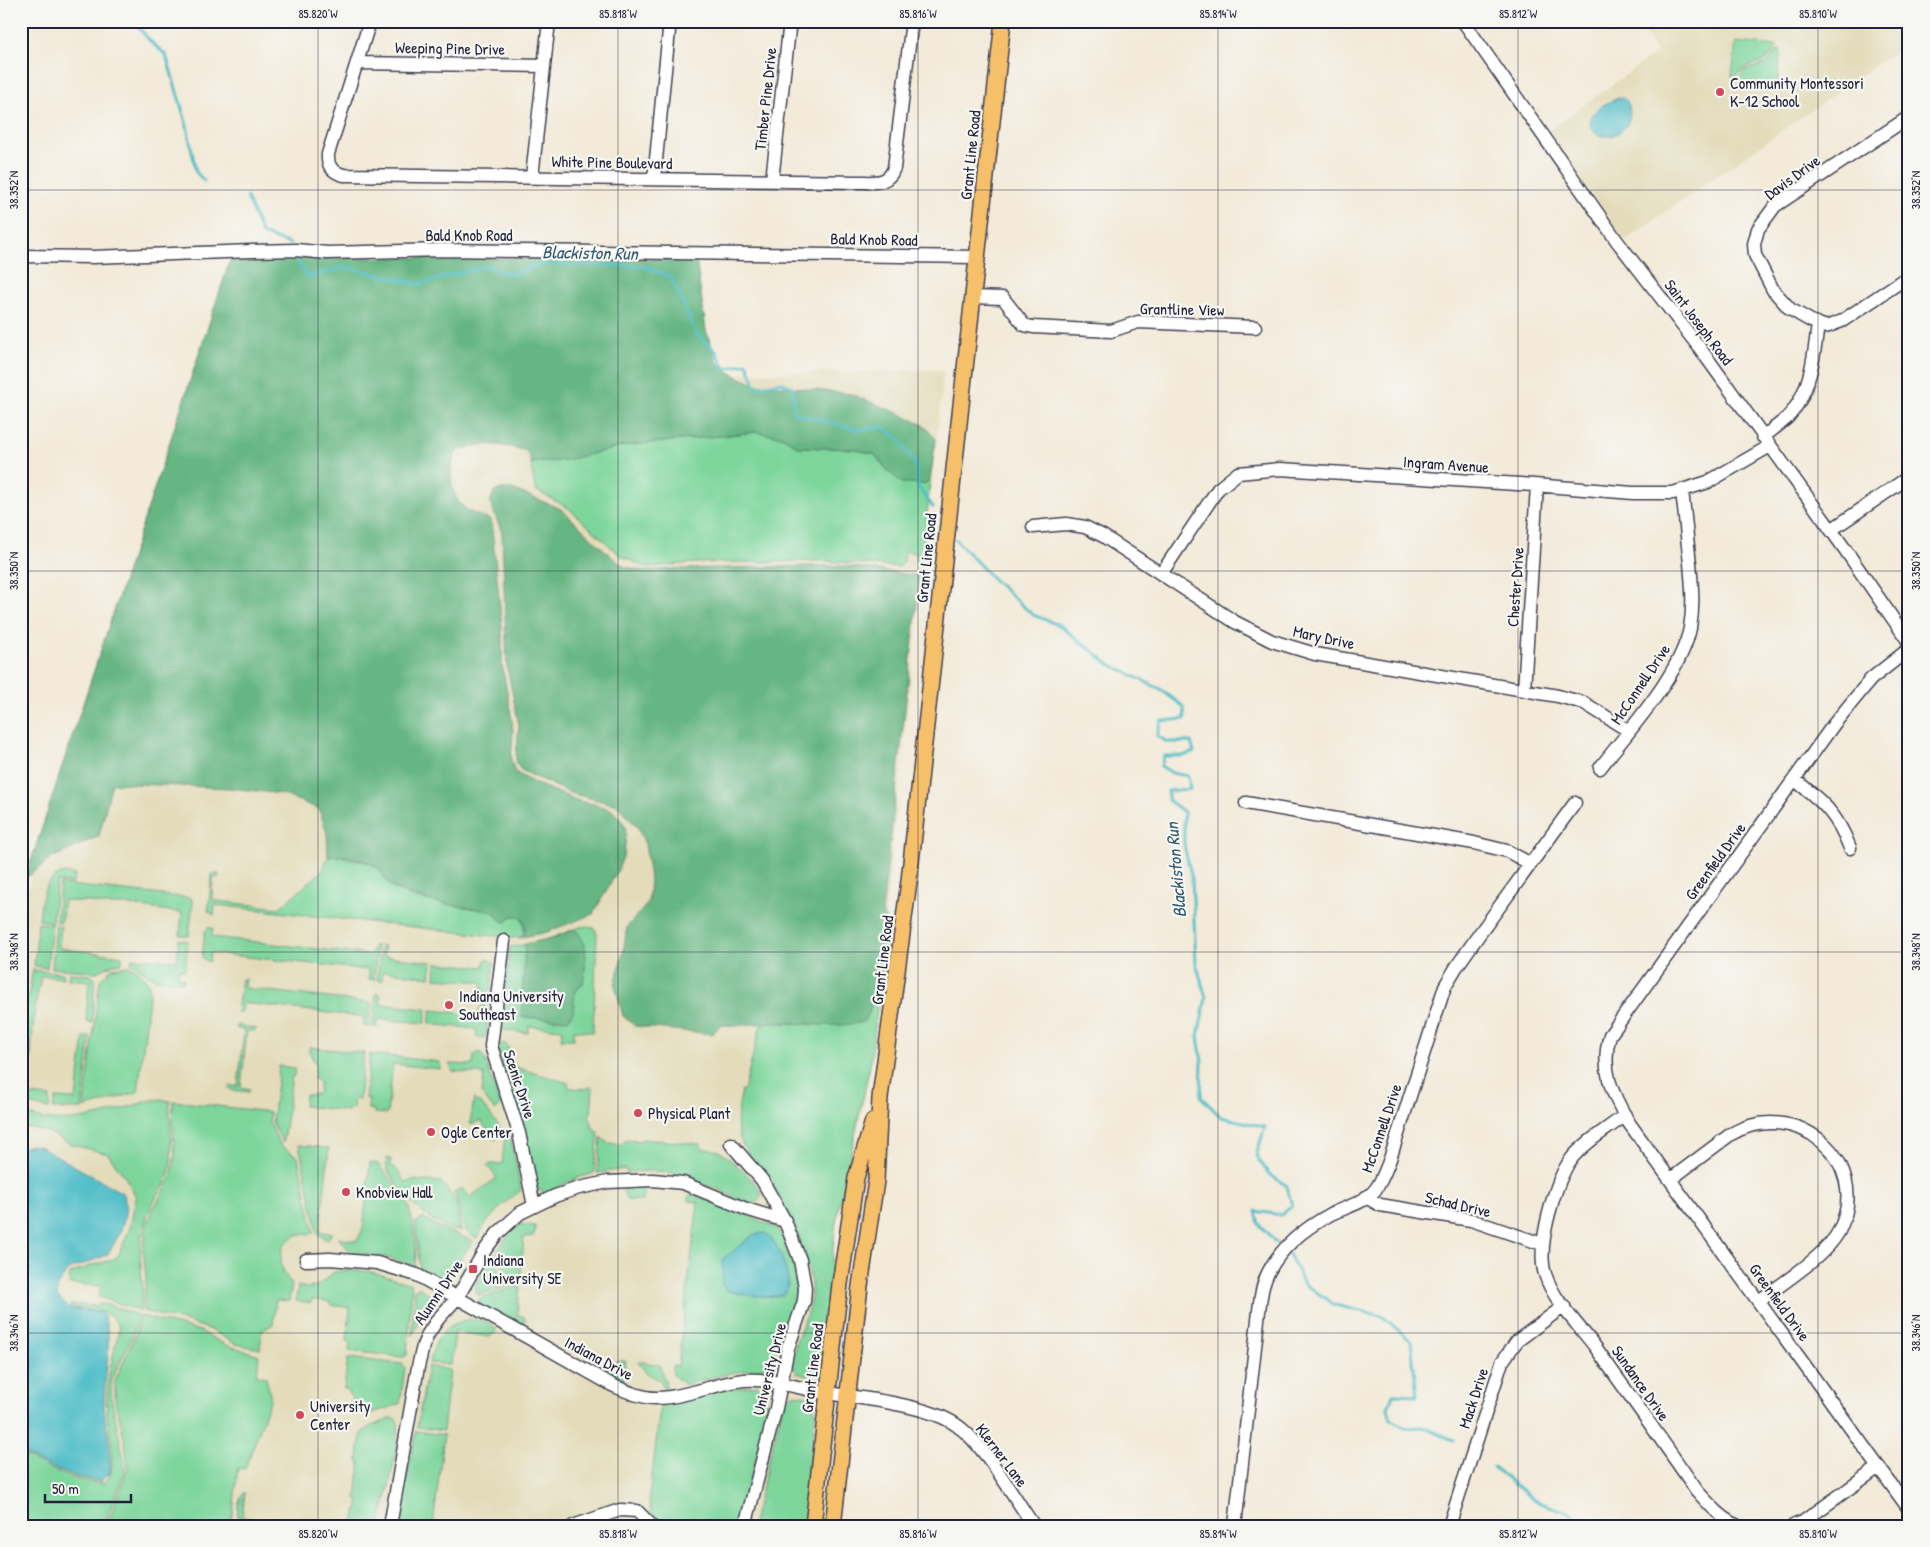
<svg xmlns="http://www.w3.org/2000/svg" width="1930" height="1547" font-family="'Patrick Hand',sans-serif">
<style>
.built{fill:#e3dbba}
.green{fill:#7dd59b;stroke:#507c6b}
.forest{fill:#66b683;stroke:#446c5f}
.water{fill:#51bec8;stroke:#3a7082}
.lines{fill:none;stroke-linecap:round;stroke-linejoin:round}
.stream{stroke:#51bec8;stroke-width:3}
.minor-casing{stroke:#414053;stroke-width:15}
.major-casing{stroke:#414053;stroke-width:18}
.minor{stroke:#fff;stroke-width:12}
.major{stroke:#f6c06b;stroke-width:15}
.ticks{fill:none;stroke:#22223b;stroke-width:1;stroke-opacity:0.45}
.poi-dot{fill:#d1495b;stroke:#f6f6f2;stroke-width:2}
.labels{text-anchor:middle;stroke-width:4.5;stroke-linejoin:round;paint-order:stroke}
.street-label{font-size:16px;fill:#22223b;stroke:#f6f6f2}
.poi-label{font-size:16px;fill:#22223b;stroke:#f6f6f2;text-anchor:start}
.water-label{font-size:18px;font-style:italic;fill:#32596c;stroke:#f6f6f2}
.neatline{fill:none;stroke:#22223b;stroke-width:2}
.ticks-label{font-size:12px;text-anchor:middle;fill:#22223b}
</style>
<rect width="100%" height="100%" fill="#f6f6f2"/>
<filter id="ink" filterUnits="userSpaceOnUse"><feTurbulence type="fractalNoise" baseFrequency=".02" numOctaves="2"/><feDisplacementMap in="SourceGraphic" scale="10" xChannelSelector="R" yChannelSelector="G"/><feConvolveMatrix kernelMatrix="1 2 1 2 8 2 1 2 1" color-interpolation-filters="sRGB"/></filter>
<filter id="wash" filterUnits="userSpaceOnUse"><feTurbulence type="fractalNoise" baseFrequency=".0096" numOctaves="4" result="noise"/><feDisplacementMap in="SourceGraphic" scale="20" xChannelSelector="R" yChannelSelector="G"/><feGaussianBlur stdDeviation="1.12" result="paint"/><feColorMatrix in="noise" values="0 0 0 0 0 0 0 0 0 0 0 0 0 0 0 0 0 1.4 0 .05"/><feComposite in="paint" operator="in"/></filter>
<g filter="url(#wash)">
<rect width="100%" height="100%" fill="#f3ead9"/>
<!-- built -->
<path class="built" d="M1637 21H1909V42L1625 240 1547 132 1657 52Z
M944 370 866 1095 837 1220 804 1526H21V914L66 749 196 383Z"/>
<!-- green -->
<path class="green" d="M1736 42 1777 46V48L1764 62 1748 66 1735 76H1732Z
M1778 50 1781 51 1777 84 1736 81 1745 70 1766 64Z
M757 432 784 437 798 447 854 449 874 454 888 471 923 484 930 480 922 567 916 563V553L905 551 904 562 899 567 825 561 695 563 650 567 640 565 620 555 567 507 535 490 531 463 566 460 623 446Z
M331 856H338L369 863 378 868 391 887 412 897 494 912 498 917 508 919 514 915 520 917 524 923V935L522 937 512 938 215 905 214 915 208 911 212 874H219V877L214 878 212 888 213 899 217 901 279 908 320 873 328 858Z
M65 873 75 875 73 883 57 882 52 922 39 920C41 900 43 877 65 873Z
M60 884 191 898 193 902 189 936 180 935 182 913 129 905H107L83 901 82 902 64 900 61 922H56Z
M38 923 52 924 47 968 34 966Z
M56 925 61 926 59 948 122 956V963L114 964 96 972 52 968Z
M589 926 595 929 597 934 593 1032 574 1030V1039H561L562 1029 529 1026 528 1033 504 1030 501 1026 510 947 540 942 580 927Z
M208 928H213L212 937 371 955 373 946H377L374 980 369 979V970L210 953 209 962 206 961 202 957 205 931Z
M179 939 188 941 185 970 179 969 178 977 184 978V982L155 979 131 963 132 958 177 960Z
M381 946 385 947 384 956 432 962 430 977 383 971 382 981 377 980Z
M489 959 494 963 491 989 487 993 482 991V982L435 978 436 963 483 967 485 960Z
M128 966C140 970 147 978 150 990L138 1092 84 1108 100 980 112 968Z
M33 970 63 973V978L41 976 34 1014 28 1095 50 1097 49 1109 28 1104 21 1099V1036Z
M69 973 90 975 95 979 92 1023 86 1020 89 981 68 979Z
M242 979H245L244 988 371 1003 369 1027 363 1026 364 1017 243 1003 241 1011 239 1013 237 1011Z
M881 979 871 1060 836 1221 821 1364 817 1372 807 1376 797 1373 791 1363C795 1336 814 1310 811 1282 805 1246 789 1210 768 1180 758 1165 745 1153 739 1136 735 1121 739 1104 742 1090H744L761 1024 774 1023 863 1022 869 1013 877 982Z
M376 993 381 995 380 1004 427 1009 425 1023 378 1019 377 1027H372Z
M484 1005 489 1010 486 1036 483 1039 477 1037 476 1029 429 1024 431 1010 478 1015 480 1007Z
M237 1025 257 1029 255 1031H247L241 1087 250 1089 249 1092 231 1090 229 1088 230 1086H238L244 1030 235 1028Z
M84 1037H90L82 1109H53L55 1098 76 1099Z
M502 1043 507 1045 514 1065 518 1068 568 1083 569 1088 586 1089 590 1087 593 1089 591 1112 589 1117 594 1130 599 1132 594 1173 577 1178 546 1193 536 1188 499 1054 498 1047Z
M309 1047 364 1053 359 1099 354 1098 353 1108H348V1111L304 1106 305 1095 316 1094 319 1091V1082L314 1079 316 1065 309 1051Z
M479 1052 484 1057 499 1100 501 1106 497 1110H494L482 1094 484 1074 452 1071V1068L449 1064 473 1065 474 1055Z
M370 1054 440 1062V1069L393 1064 387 1114 374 1113V1110L368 1109 369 1099 365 1098Z
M279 1066 295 1068 294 1076H292L283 1143 272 1122Z
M161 1099 170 1101C168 1125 175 1148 169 1173 167 1182 162 1188 157 1196 149 1210 144 1223 141 1239 138 1263 146 1285 140 1311L99 1297 100 1286 69 1284 70 1274 90 1266 112 1260 118 1256 130 1228 136 1197 127 1180 108 1154 70 1144 48 1132 21 1126V1111C59 1133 114 1111 152 1100Z
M474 1099 478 1103 480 1102 499 1126 498 1137 495 1140 480 1120 474 1124H470Z
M173 1101 270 1112 269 1122 281 1146 298 1157 314 1232 312 1234C281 1230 271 1262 292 1284L289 1301 276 1300 273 1324 262 1331 260 1349 236 1344 209 1329 188 1322 143 1311 146 1278 143 1248 146 1227 155 1206 171 1178 175 1154 172 1121Z
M505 1133 511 1139 521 1190C518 1194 516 1193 512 1197 499 1208 485 1222 478 1237L475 1238C457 1228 463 1209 454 1193L462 1188 470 1197 497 1178 487 1165 490 1164H502Z
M601 1137C606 1144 617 1145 624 1143L627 1139 641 1141 642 1139 701 1144V1149C707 1149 715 1149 720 1152 729 1157 760 1184 761 1194 761 1199 758 1202 755 1204L747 1203 720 1190 673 1173 660 1171 626 1172V1169L597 1173Z
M299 1145 329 1148 320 1232 332 1233 327 1240 318 1234Z
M387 1158 391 1159 390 1166 395 1167 406 1183 412 1180 441 1182 456 1201 461 1231C433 1227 411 1204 396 1183 390 1174 384 1169 387 1158Z
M370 1162 378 1164C388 1177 401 1191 408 1205 412 1214 419 1259 414 1266L386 1257 352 1253 338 1238 355 1241 358 1239 363 1229Z
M642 1185 645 1188 643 1201 627 1200 623 1191 627 1186Z
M691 1194H694L777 1228C791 1246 797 1274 797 1296L769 1367 732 1373 685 1385 673 1375 672 1366H678L698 1202 689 1201 688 1197Z
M424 1218 437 1226 473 1241 448 1277H437L420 1269 415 1223Z
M521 1224 535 1226 536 1230 533 1236 524 1237 520 1284 494 1256 511 1231Z
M489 1260H492L514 1285 477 1295C473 1282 482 1269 489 1260Z
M351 1270 372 1272 411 1284 412 1289 407 1355 403 1357 349 1351 350 1342 347 1341 350 1308 331 1305V1302L312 1299 311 1303 296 1301 298 1286 307 1288 317 1286 334 1272Z
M418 1287 431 1295 433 1301 419 1322 412 1336 415 1289Z
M517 1287 520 1288 517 1314 524 1317 525 1322 523 1324H518L484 1308 478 1301 480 1298Z
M71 1304 98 1306V1304L110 1305 139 1316 132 1337 112 1379 111 1397 125 1466V1471L104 1526H21V1453C45 1468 74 1481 103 1483 106 1480 109 1479 110 1475 115 1460 109 1428 107 1413 104 1381 114 1358 119 1328 114 1309 86 1309 70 1308Z
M141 1316 200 1331 226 1345 259 1355 257 1375 266 1377 271 1399 245 1469 238 1468 233 1512 229 1526H107L128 1468 125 1442 115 1401V1381L135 1336Z
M471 1319 487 1322 496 1329 495 1333 489 1337 455 1332 451 1365 429 1363C435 1339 444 1323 471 1319Z
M348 1358 402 1364 405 1368 400 1404 366 1415 358 1414 348 1390 344 1389Z
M616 1361H626L623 1380 620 1381 607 1376V1368L616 1367Z
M638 1361 659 1365 666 1383V1389H664L660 1380 646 1373Z
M428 1366 450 1370 443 1431 417 1427Z
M758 1385 766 1393 767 1408 755 1461 736 1526H658L651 1513 649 1500 660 1409 665 1404 724 1389Z
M793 1394 803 1395 811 1398 816 1411 804 1526H752L780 1416 786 1399Z
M393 1418 397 1420C403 1432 384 1507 380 1526H353L359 1500 356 1499 360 1462H358C360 1426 361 1430 393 1418Z
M416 1431 444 1435 433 1526H397Z
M243 1493H245L242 1517 291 1523V1526H242C235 1515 237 1504 243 1493Z"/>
<!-- forest -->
<path class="forest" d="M231 257 696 259 706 330 718 364 738 377 757 385H772L851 394 898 413 923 425 936 439 930 480 924 484 902 483 888 471 874 454 854 449 798 447 784 437 757 432 623 446 566 460 531 463 527 451C503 444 479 441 456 452 449 470 448 495 465 508 472 514 483 517 491 520L502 626V664L512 720 513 732 511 760 515 772 534 783 579 801 598 805 612 810 619 817 625 826 626 835 624 854 618 870 593 914 547 932 518 938 524 935C527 924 523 914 511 916L507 922C499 921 498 918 494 912 464 906 418 903 393 887 387 884 384 875 379 869 372 861 338 852 328 858L327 833 319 809 282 794 231 788 112 783 99 836 52 858 25 879Z
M501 489H512L561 509 613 558 625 567 643 571 673 569 814 566H847L920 576 882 912 889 927 881 979 877 982 869 1013 863 1022C834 1029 805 1022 775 1023 757 1023 740 1026 721 1025L712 1034 635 1026 623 1016 615 985 623 953 627 927 648 903 650 879 645 844 638 828 617 805 570 793 521 770 516 763V756L519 726 507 667 502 533 490 502 494 492Z
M575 929C591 945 585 965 583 985L575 990 573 1012 568 1020 521 1017 525 944 553 938Z"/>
<!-- water -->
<path class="water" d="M1618 98H1623C1627 100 1628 102 1629 107 1637 138 1586 149 1590 117L1603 105Z
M32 1145 41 1147 124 1194 126 1207 124 1220 119 1235 107 1255 68 1270 58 1284 57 1296 70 1309 101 1312C116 1333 103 1378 104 1404 104 1414 106 1424 108 1434 110 1446 110 1461 110 1473L102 1481C74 1479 45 1466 21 1452V1148Z
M765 1233C776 1237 787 1269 788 1280 789 1286 786 1291 783 1295 765 1299 745 1295 727 1291L722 1285 723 1259 753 1235Z"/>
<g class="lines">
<!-- stream -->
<path class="stream" d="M133 21 151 42 166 55 187 126 196 172 204 181
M247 197 262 234 290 244
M296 259 307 277 345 267 419 284 486 266 512 275 539 264 642 266 671 277 697 335 716 351 725 369 747 363 756 387 781 382 793 387 794 413 860 430 883 427 898 438 915 464 918 487 933 507
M955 539 995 581 1033 615 1059 625 1109 664 1160 689 1184 707 1185 719 1161 721 1157 736 1167 742H1191L1194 752 1183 756H1164L1161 766 1172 773 1188 776 1190 789 1168 791V800L1184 812V845L1192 879 1196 963 1206 998 1198 1036 1202 1061 1201 1097 1221 1117 1265 1127 1256 1156 1269 1174 1287 1186 1292 1206 1281 1215 1256 1211 1259 1224 1278 1245
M1289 1254 1304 1284 1335 1305 1382 1316 1411 1341 1417 1395 1393 1394 1388 1408 1391 1420 1407 1428 1423 1427 1453 1440
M1493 1467 1535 1501 1570 1513 1589 1526"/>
</g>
</g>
<g filter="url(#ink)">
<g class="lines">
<defs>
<path id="minor" d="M370 21 328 154C327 166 332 172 344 175L859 182C874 182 888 185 894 168L912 21
M1463 21 1617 241 1699 347 1842 545 1909 642
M357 63 544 66
M1909 117 1775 206 1758 229 1754 244 1755 255 1773 290 1790 309 1811 321 1826 327 1842 321 1909 276
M532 177 549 21
M654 179 670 21
M772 180 790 21
M21 256 93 257 252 251 296 250 327 253 442 250 976 257
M972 297 1003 298 1024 325 1033 327 1111 331 1138 322 1255 327
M1763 437C1771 431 1780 424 1788 417 1811 392 1814 356 1818 324
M1033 527 1066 524 1085 527 1103 536 1235 622 1272 641 1315 654 1558 696 1584 703 1629 731
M1831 530 1909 477
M1161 574 1218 489 1238 473 1280 469 1534 485 1633 493H1673L1708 482 1770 446
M1909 649 1871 679 1834 724 1610 1035C1600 1069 1612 1094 1629 1123L1909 1509
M1524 690 1537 486
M1600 768C1629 730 1681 674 1690 628 1694 606 1692 585 1690 563 1687 539 1685 515 1682 491
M1795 780C1823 802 1837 814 1850 848
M1246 803 1474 843 1507 851 1531 864
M504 941 491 1046 519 1133 534 1206
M1625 1115C1608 1129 1586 1141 1572 1158 1555 1180 1536 1247 1545 1274 1554 1302 1579 1325 1596 1348 1630 1396 1664 1443 1697 1491 1710 1505 1721 1518 1738 1526
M731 1144 762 1180 785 1221
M1671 1179 1731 1134C1795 1097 1872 1159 1840 1229 1828 1255 1782 1283 1759 1301
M1366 1197 1380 1205 1471 1220 1542 1244
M306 1260 330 1259 377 1263 417 1275 612 1385C626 1391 643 1399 659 1398 688 1397 716 1383 744 1380 772 1378 799 1389 827 1393 861 1398 927 1405 955 1424 984 1443 1013 1496 1034 1526
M390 1526 418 1367 423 1346 428 1334 438 1319 457 1298 485 1250 497 1234 520 1213 555 1196 579 1188 608 1182 653 1180 683 1183 746 1209 785 1221 800 1260 805 1288 804 1301 788 1348 776 1408 745 1526
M573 1526 620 1510 637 1511 652 1526
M1235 1526 1258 1320C1260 1303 1261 1286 1269 1271 1282 1246 1307 1227 1331 1214 1346 1207 1364 1203 1375 1190 1382 1181 1386 1169 1390 1159L1445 986 1457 966 1478 936 1575 803
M1449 1526 1502 1362 1517 1341 1564 1306
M1793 1526 1804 1521 1879 1467"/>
<path id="major" d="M813 1526 840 1284 856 1178 873 1121
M833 1526 860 1286 876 1181 880 1098 909 881 1003 21"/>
</defs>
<!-- minor casing -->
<use href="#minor" class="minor-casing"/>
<!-- major casing -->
<use href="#major" class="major-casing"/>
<!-- minor -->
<use href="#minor" class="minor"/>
<!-- major -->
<use href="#major" class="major"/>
</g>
</g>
<!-- ticks -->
<path class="ticks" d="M318 21V1526M618 21V1526M918 21V1526M1218 21V1526M1518 21V1526M1818 21V1526M21 190H1909M21 571H1909M21 952H1909M21 1333H1909"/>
<!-- markers -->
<g class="poi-dot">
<circle cx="1720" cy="92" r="5"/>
<circle cx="449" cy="1005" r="5"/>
<circle cx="638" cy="1113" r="5"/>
<circle cx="431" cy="1132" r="5"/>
<circle cx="346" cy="1192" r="5"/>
<rect x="468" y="1264" width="10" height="10" rx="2.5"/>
<circle cx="300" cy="1415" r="5"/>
</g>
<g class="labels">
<!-- street labels -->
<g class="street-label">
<text transform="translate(450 48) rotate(1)" y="6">Weeping Pine Drive</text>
<text transform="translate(765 99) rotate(-84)" y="6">Timber Pine Drive</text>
<text transform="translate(970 155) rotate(-84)" y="6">Grant Line Road</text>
<text transform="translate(612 162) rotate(1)" y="6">White Pine Boulevard</text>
<text transform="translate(1792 177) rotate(-36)" y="6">Davis Drive</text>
<text x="469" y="241">Bald Knob Road</text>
<text transform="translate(874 239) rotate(1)" y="6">Bald Knob Road</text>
<text transform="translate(1182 309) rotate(1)" y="6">Grantline View</text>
<text transform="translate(1699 322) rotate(53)" y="6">Saint Joseph Road</text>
<text transform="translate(1446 464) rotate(4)" y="6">Ingram Avenue</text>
<text transform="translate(926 558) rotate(-84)" y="6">Grant Line Road</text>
<text transform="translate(1515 587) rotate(-86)" y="6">Chester Drive</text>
<text transform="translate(1324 637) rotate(12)" y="6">Mary Drive</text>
<text transform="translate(1640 684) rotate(-56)" y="6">McConnell Drive</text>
<text transform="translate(1715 861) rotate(-54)" y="6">Greenfield Drive</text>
<text transform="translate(882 960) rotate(-83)" y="6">Grant Line Road</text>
<text transform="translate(520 1084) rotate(72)" y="6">Scenic Drive</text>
<text transform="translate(1381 1128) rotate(-71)" y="6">McConnell Drive</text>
<text transform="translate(1458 1204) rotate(13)" y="6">Schad Drive</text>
<text transform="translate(438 1292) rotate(-56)" y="6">Alumni Drive</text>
<text transform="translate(1780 1302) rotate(54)" y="6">Greenfield Drive</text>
<text transform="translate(599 1358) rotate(28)" y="6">Indiana Drive</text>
<text transform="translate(812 1368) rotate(-83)" y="6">Grant Line Road</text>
<text transform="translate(769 1369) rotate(-76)" y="6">University Drive</text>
<text transform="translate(1641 1383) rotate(55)" y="6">Sundance Drive</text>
<text transform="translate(1473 1398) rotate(-72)" y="6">Mack Drive</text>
<text transform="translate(1002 1455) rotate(53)" y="6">Klerner Lane</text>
</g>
<!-- poi labels -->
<g class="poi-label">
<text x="1730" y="89">Community Montessori<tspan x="1730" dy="18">K-12 School</tspan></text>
<text x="459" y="1002">Indiana University<tspan x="459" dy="18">Southeast</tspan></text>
<text x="648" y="1119">Physical Plant</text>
<text x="441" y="1138">Ogle Center</text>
<text x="356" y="1198">Knobview Hall</text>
<text x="483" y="1266">Indiana<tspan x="483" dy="18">University SE</tspan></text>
<text x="310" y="1412">University<tspan x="310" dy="18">Center</tspan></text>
</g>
<!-- water labels -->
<g class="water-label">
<text transform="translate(590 253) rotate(1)" y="6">Blackiston Run</text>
<text transform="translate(1176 870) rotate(-95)" y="6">Blackiston Run</text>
</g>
</g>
<!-- margin -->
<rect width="1930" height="1547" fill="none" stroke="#f6f6f2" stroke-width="55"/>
<!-- scale -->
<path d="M45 1494v8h86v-8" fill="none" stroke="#22223b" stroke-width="2.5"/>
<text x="52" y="1494" font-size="15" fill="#22223b" stroke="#f6f6f2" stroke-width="4" paint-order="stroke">50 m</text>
<rect x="28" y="28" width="1874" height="1492" class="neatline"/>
<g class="ticks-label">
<text x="318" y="18">85.820°W</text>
<text x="618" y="18">85.818°W</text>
<text x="918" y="18">85.816°W</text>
<text x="1218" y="18">85.814°W</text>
<text x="1518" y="18">85.812°W</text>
<text x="1818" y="18">85.810°W</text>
<text transform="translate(14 190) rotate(-90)" y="4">38.352°N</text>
<text transform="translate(1916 190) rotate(-90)" y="4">38.352°N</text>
<text transform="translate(14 571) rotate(-90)" y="4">38.350°N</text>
<text transform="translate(1916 571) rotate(-90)" y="4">38.350°N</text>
<text transform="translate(14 952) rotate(-90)" y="4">38.348°N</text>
<text transform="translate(1916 952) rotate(-90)" y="4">38.348°N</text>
<text transform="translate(14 1333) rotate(-90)" y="4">38.346°N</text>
<text transform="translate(1916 1333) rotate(-90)" y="4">38.346°N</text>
<text x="318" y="1538">85.820°W</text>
<text x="618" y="1538">85.818°W</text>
<text x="918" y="1538">85.816°W</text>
<text x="1218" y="1538">85.814°W</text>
<text x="1518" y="1538">85.812°W</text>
<text x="1818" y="1538">85.810°W</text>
</g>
</svg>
